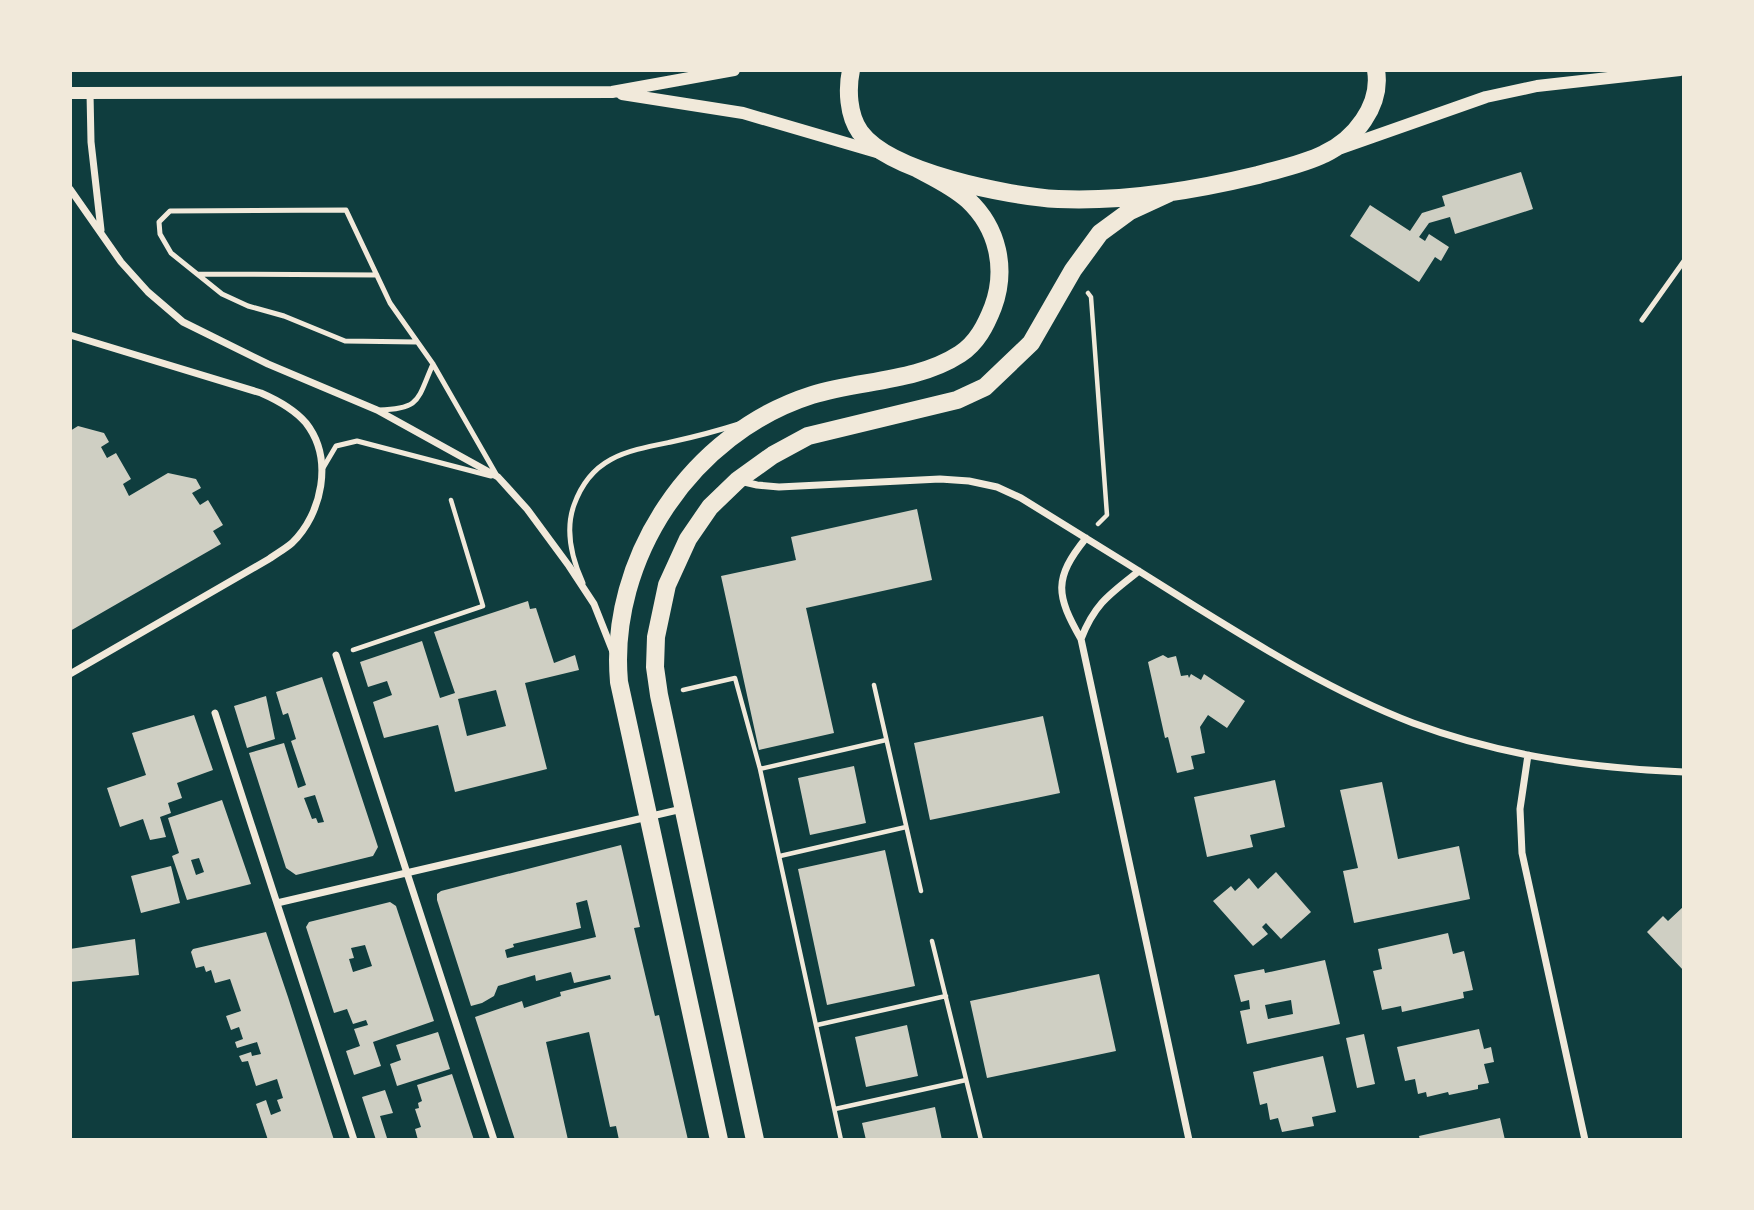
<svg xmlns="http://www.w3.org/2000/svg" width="1754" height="1210" font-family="'Varela Round',sans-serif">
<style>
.building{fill:#cfcfc3;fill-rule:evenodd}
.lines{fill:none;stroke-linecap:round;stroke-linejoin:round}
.path{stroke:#f1e9da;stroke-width:4.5}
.service{stroke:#f1e9da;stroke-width:5}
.minor{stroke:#f1e9da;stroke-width:7}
.tertiary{stroke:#f1e9da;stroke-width:12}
.primary{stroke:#f1e9da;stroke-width:18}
</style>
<rect width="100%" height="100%" fill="#0f3d3e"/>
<!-- building -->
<path class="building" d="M1521 172 1533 209 1455 234 1450 217 1429 223 1419 237 1425 241 1429 234 1449 247 1441 261 1435 257 1419 282 1350 236 1370 205 1410 231 1422 213 1445 206 1442 196Z
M78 426 104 433 109 442 101 447 107 458 116 453 131 479 123 484 129 496 168 473 196 479 201 488 192 493 200 505 208 500 223 525 213 531 221 544 70 631V431Z
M917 509 932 580 806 608 834 733 759 750 721 576 796 560 791 537Z
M528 601 530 609 536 608 554 663 575 655 579 670 525 683 547 769 455 792 438 725 384 738 373 702 392 695 387 681 368 687 360 662 422 641 440 698 455 693 434 632ZM496 690 506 726 467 736 458 699Z
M1163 655 1168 658 1176 656 1181 676 1188 675 1189 678 1191 674 1201 680 1204 674 1245 701 1227 728 1208 715 1200 727 1205 753 1191 756 1194 769 1177 773 1168 737 1165 738 1148 662Z
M322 677 378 847 373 856 296 875 286 868 249 753 284 743 298 788 306 785 291 741 296 739 288 713 283 715 276 692ZM315 795 324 822 318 823 316 818 312 819 304 798Z
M266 696 275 739 247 748 234 706Z
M194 715 213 770 177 783 182 798 168 803 171 813 160 817 166 837 150 840 143 819 120 827 107 788 146 775 132 733Z
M1043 716 1060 793 930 820 914 743Z
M854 766 866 823 810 835 798 778Z
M1275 780 1285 827 1250 835 1253 847 1207 857 1194 797Z
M1382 782 1398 859 1459 846 1470 899 1354 923 1343 871 1358 868 1340 790Z
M222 800 251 884 187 900 172 856 179 853 168 818ZM199 858 204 872 196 875 191 860Z
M621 845 640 927 634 928 655 1016 659 1015 688 1140H619L616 1126 610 1127 589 1032 546 1042 568 1140H515L475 1017 522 1001 524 1008 561 996 560 992 611 979 610 975 574 983 571 972 536 981 535 975 498 986 494 996 482 1003 471 1006 437 900V894L441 891ZM587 900 596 937 507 958 505 950 514 947 513 944 581 928 576 903Z
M885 850 915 986 827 1005 798 869Z
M171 866 180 903 141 913 131 876Z
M1276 872 1311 912 1281 939 1266 923 1262 927 1268 934 1253 946 1213 901 1231 886 1235 891 1249 878 1258 889Z
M390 902 396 906 434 1021 373 1042 381 1066 354 1075 346 1051 360 1046 354 1029 368 1025 366 1020 353 1024 347 1009 334 1013 306 927 309 922ZM365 945 372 966 353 972 349 959 354 958 351 948Z
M1684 906V971L1647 932 1663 916 1668 921Z
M266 932 288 997 334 1140H300L299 1138 268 1140 256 1104 266 1100 271 1115 281 1111 277 1100 283 1098 277 1079 256 1086 248 1061 242 1062 239 1056 251 1052 252 1056 261 1054 257 1042 237 1048 235 1042 243 1039 239 1027 231 1030 226 1016 241 1011 230 979 215 983 211 970 206 972 204 966 196 968 191 952 193 949Z
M1448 933 1453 954 1464 951 1473 990 1463 992 1464 998 1402 1012 1401 1006 1382 1010 1373 971 1382 969 1378 949Z
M135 939 139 975 70 982V949Z
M1325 960 1340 1024 1247 1044 1240 1011 1250 1009 1249 1000 1241 1002 1234 975 1264 969 1265 973ZM1291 1000 1293 1014 1268 1019 1265 1005Z
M1099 974 1116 1051 987 1078 970 1001Z
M907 1025 918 1076 866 1087 855 1037Z
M1479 1029 1484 1049 1491 1047 1494 1062 1484 1064 1489 1083 1478 1085V1089L1449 1095 1448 1092 1427 1097 1426 1092 1418 1094 1415 1079 1405 1081 1397 1047Z
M438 1032 450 1069 397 1086 390 1064 401 1060 396 1045Z
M1364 1034 1375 1084 1357 1088 1346 1038Z
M1323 1056 1336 1112 1312 1117 1314 1126 1282 1132 1278 1118 1270 1120 1267 1103 1260 1105 1253 1072Z
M452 1074 474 1140H418L415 1129 421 1127 415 1109 419 1108 418 1103 422 1101 417 1085Z
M385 1090 393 1113 380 1116 387 1138 376 1140 362 1097Z
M935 1107 942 1140H866L862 1123Z
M1500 1118 1505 1140H1420L1419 1136Z"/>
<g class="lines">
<!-- path -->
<path class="path" d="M1088 293 1091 297 1107 515 1098 524
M353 650 483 606 451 500
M874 685 921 891
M683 690 735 678 760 769 841 1140
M760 769 886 740
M780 856 906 827
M932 941 981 1140
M817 1025 946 996
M835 1109 966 1080"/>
<!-- service -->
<path class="service" d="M198 274 377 275
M1642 320 1684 261
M417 342 345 341 284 316 248 306 222 294 171 253 160 234 159 222 170 211 346 210 390 303 433 364 496 474
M379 410C421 409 417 400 433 364
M323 468 336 446 357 441 491 476
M583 583C572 559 565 530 574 505 591 457 626 451 671 442 694 437 717 431 739 424"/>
<!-- minor -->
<path class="minor" d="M90 93 91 142 101 230
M70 189 121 262 148 292 183 322 268 364 377 410 498 477 527 509 569 566 594 604 613 652
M70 335 261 393C277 400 294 409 306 423 334 459 322 514 292 543 285 549 276 554 269 559L70 674
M740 481 757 485 779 487 940 479 969 481 997 487 1021 498C1078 533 1136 569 1193 605 1264 649 1335 693 1413 723 1502 756 1590 768 1684 772
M1086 538C1053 579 1056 595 1081 639L1189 1140
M1081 639C1095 603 1110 594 1139 571
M336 655 494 1140
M215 713 354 1140
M1528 755 1520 809 1522 853 1585 1140
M277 903 682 809"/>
<!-- tertiary -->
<path class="tertiary" d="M70 93 612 92 734 70
M622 94 743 113 880 153
M1341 148 1486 97 1537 86 1680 70"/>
<!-- primary -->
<path class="primary" d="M851 70C847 89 848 115 860 132 890 173 1008 196 1058 199 1125 202 1192 191 1258 175 1279 169 1304 164 1324 154 1354 140 1382 106 1376 70
M719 1140 619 682C608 558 692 433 812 395 860 380 917 382 960 354 977 343 986 325 993 307 1007 269 998 228 968 200 954 187 935 178 918 169
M755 1140 659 695 655 667 656 637 667 585 688 539 710 507 738 480 773 455 808 436 957 400 985 387 1031 343 1073 270 1100 233 1130 211 1169 193"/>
</g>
<!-- border -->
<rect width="1754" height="1210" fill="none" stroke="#f1e9da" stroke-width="144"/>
</svg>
